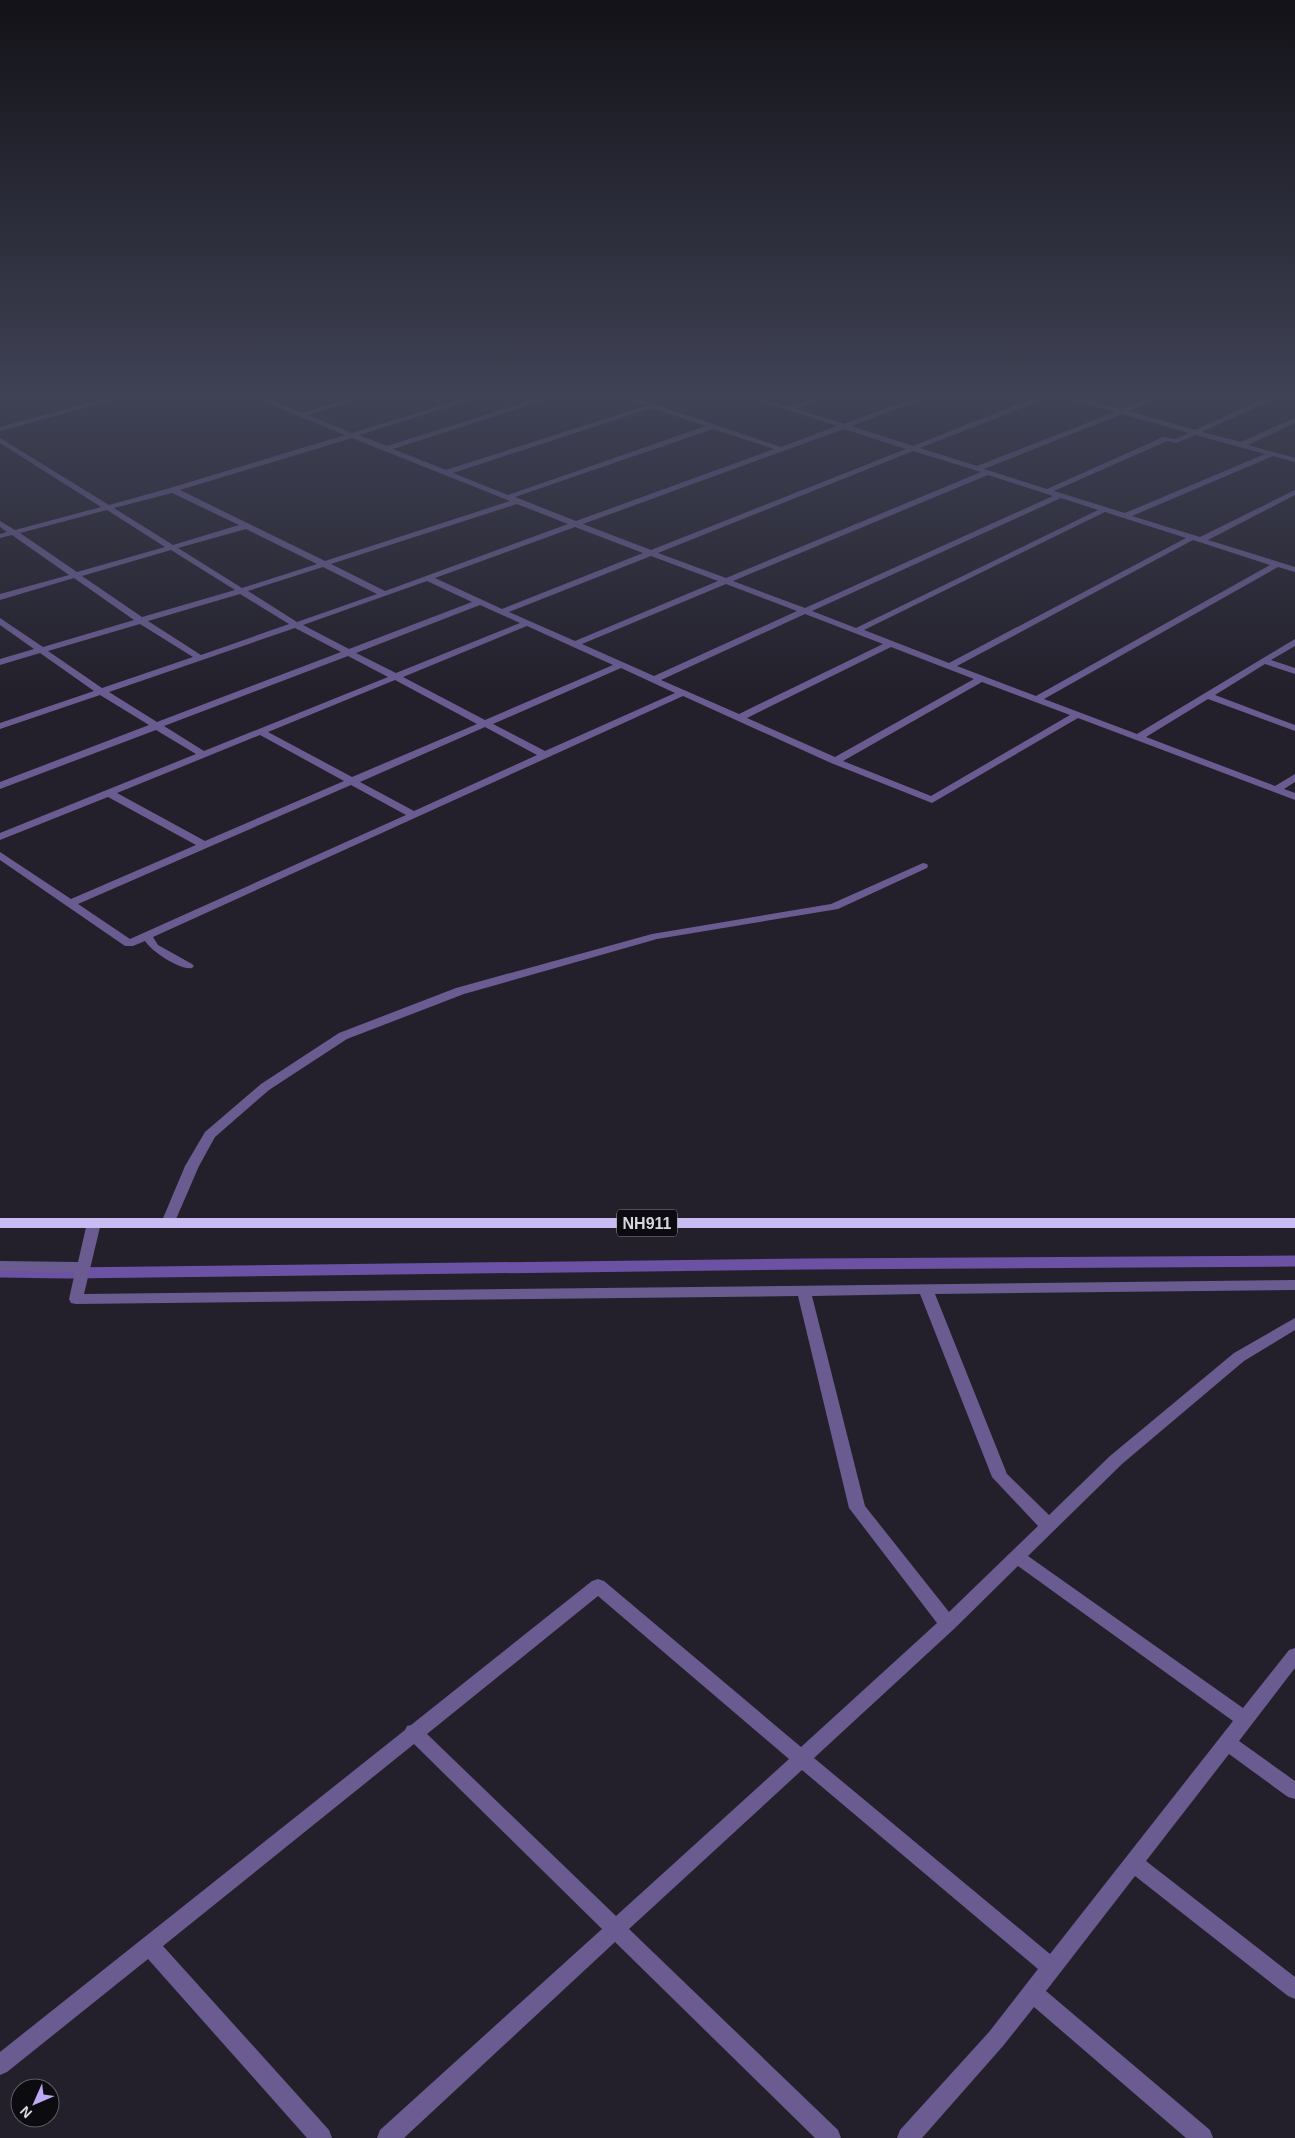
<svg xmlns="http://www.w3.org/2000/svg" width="1295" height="2138" font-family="Arial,sans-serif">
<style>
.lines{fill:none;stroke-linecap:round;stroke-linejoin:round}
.stream{stroke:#6b52a4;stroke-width:11}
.minor{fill:#6a5c91;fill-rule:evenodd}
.highway{fill:#c9bcf2;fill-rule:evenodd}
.labels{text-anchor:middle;stroke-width:5;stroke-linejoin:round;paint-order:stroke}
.shield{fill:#0c0b10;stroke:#9b99a0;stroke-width:1}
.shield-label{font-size:16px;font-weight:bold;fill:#d8d6de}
</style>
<rect width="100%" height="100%" fill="#23202b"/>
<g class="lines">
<!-- stream -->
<path class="stream" d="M0 1272 67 1273 807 1264 1295 1261"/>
<!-- minor -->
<path class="minor" d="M126 393H138L0 431V427Z
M243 393H253L302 413 366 393H378L308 415 352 433 482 393H493L359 435 387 446 555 393H566L393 449 446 470 645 406 610 393H621L781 447 837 426 736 393C753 393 779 408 790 406 806 404 819 393 836 393L796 409 844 424 928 393H938L851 426 913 446 1046 393H1065L1121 409 1161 393H1171L1129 411 1195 430 1276 393H1286L1202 432 1241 442 1295 418V423L1248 445 1295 458V462L1273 456 1132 516 1200 537 1295 490V495L1208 540 1295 567V572L1278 567 1044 699 1137 734 1295 639V646L1271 660 1295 668V674L1265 664 1215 695 1295 725V731L1208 699 1146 737 1275 786 1295 774V782L1284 789 1295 793V800L1078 718 932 803 831 763 683 696 153 937 158 945 192 964 194 966 192 968C181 971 151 951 145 941L133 946H125L0 860V852L71 899 196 845 108 797 0 840V833L196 754 156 730 0 789V782L149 725 100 695 0 729V723L94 691 40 653 0 665V659L34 649 0 625V618L43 647 134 620 74 578 0 600V594L69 575 12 535 0 538V534L7 532 0 527V521L15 530 101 507 0 443V438L109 505 170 488 345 435ZM1055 395 1115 412 977 466 920 448ZM651 408 706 426 508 495 453 473ZM1122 414 1189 433 1175 439 1163 437 1047 489 984 469ZM713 429 774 449 576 521 515 497ZM844 429 906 449 651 550 583 524ZM1196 435 1265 454 1125 513 1054 491 1167 441 1176 443ZM352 438 510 501 325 561 180 490ZM913 451 981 472 726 578 658 553ZM988 475 1053 496 805 608 733 581ZM172 493 239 525 173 545 114 508ZM1061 498 1098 510 856 628 812 611ZM517 504 568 524 385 591 331 564ZM107 510 165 547 77 572 20 533ZM1105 512 1186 538 949 663 864 630ZM575 527 643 553 502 609 435 578ZM246 529 317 564 242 588 178 548ZM1193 540 1270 565 1036 696 957 666ZM171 550 235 590 142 617 82 576ZM651 556 718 581 575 641 509 612ZM323 567 377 594 297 622 248 591ZM427 581 472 602 349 649 303 625ZM726 584 797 611 654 676 582 644ZM240 594 289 624 201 655 148 621ZM480 605 520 623 396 673 356 653ZM805 614 883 644 739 714 661 680ZM140 624 193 657 102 688 48 651ZM527 626 613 665 485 720 403 677ZM295 628 341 652 157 722 109 692ZM891 647 974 679 835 757 747 718ZM348 656 388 677 204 751 164 726ZM621 668 675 693 545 751 493 724ZM395 680 477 724 352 777 268 732ZM982 682 1070 715 931 796 843 761ZM485 727 537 755 414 811 360 782ZM260 735 344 781 205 841 117 793ZM351 785 406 815 130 939 78 904Z
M923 863 927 864 928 866 927 868 838 909 657 939 464 994 347 1039 269 1090 215 1137 199 1166 173 1226H163L161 1223 185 1166 205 1132 261 1084 339 1033 456 988 652 934 831 904Z
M94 1218 99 1220 101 1223 84 1294 1295 1280V1290L935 1294 1007 1474 1049 1515 1110 1456 1234 1353 1295 1318V1330L1244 1361 1122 1464 1028 1556 1243 1708 1289 1650 1295 1648V1668L1239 1741 1295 1781V1799L1288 1797 1229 1754 1146 1861 1295 1977V1999L1288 1996 1135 1876 1046 1991 1210 2130 1213 2138H1186L1034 2007 1003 2046 922 2138H897L900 2130 989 2032 1038 1969 802 1770 629 1929 838 2130 841 2138H815L615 1942 404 2138H377L380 2130 602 1929 414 1744 163 1946 329 2130 332 2138H307L148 1959 7 2072 0 2075V2052L405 1730 407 1726 411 1725 592 1581 598 1579 604 1581 801 1747 937 1623 849 1508 798 1296 76 1304 71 1303 69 1299 75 1272 0 1271V1261L78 1262 87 1223 89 1220ZM920 1294 992 1477 1038 1526 949 1612 865 1506 812 1296ZM1018 1566 1233 1721 1050 1954 814 1758 954 1629ZM598 1596 789 1759 616 1916 427 1734Z"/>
<!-- highway -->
<path class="highway" d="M0 1218H1295V1228H0Z"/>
</g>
<!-- sky -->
<linearGradient id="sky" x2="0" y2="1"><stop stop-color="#131218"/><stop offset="0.57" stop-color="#3f4255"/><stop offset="1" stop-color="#3f4255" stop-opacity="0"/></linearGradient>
<rect width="1295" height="693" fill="url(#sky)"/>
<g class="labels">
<!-- shield labels -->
<rect class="shield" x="617" y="1209.5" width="60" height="27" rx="4"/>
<g class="shield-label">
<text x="647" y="1229">NH911</text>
</g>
</g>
<!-- north arrow -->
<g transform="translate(35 2103) rotate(225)"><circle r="24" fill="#0c0b10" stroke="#5e5c62"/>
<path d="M0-4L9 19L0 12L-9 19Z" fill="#bda9f5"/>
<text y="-8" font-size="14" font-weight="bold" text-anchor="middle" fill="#d8d6de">N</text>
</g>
</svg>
